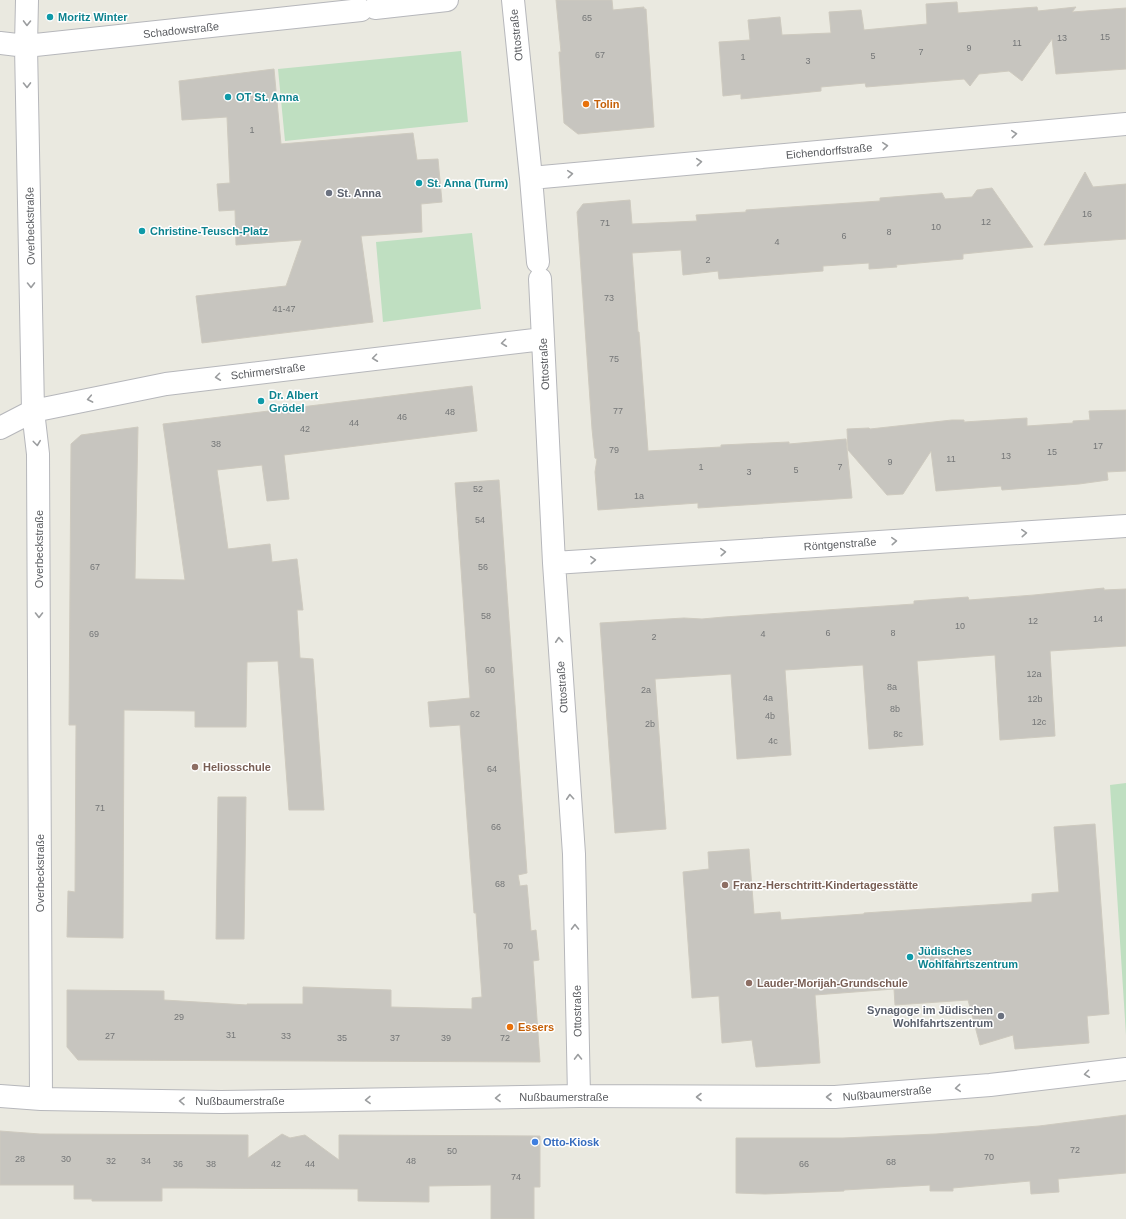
<svg xmlns="http://www.w3.org/2000/svg" width="1126" height="1219" font-family="Arial,sans-serif">
<style>
.green{fill:#bfdfc1}
.building{fill:#c7c5bf;stroke:#cecabf}
.lines{fill:none;stroke-linecap:round;stroke-linejoin:round}
.minor-casing{stroke:#b6b7bb;stroke-width:24}
.minor{stroke:#fff;stroke-width:22}
.oneway{stroke:#9b9d9f}
.culture-dot{fill:#0f9aa8;stroke:#fff;stroke-width:1.5}
.food-dot{fill:#e8710a;stroke:#fff;stroke-width:1.5}
.worship-dot{fill:#6b7280;stroke:#fff;stroke-width:1.5}
.education-dot{fill:#8d6e63;stroke:#fff;stroke-width:1.5}
.shop-dot{fill:#3f7fe0;stroke:#fff;stroke-width:1.5}
.labels{text-anchor:middle;stroke-width:3;stroke-linejoin:round;paint-order:stroke}
.number-label{font-size:9px;fill:#747677}
.culture-label{font-size:11px;font-weight:bold;fill:#0d838f;stroke:#fff;text-anchor:start}
.street-label{font-size:11px;fill:#595b5f;stroke:#fff}
.food-label{font-size:11px;font-weight:bold;fill:#c56008;stroke:#fff;text-anchor:start}
.worship-label{font-size:11px;font-weight:bold;fill:#5b616d;stroke:#fff;text-anchor:start}
.education-label{font-size:11px;font-weight:bold;fill:#785e54;stroke:#fff;text-anchor:start}
.shop-label{font-size:11px;font-weight:bold;fill:#366cbe;stroke:#fff;text-anchor:start}
</style>
<rect width="100%" height="100%" fill="#eae9e0"/>
<!-- green -->
<path class="green" d="M461 51 468 122 285 141 278 69Z
M472 233 481 309 383 322 376 242Z
M1126 783V1035L1110 785Z"/>
<!-- building -->
<path class="building" d="M556 0H612L613 10 644 7V9H646L654 127 578 134 564 123 559 52H561Z
M957 2 958 13 1037 7 1038 11 1076 7 1072 12 1126 8V69L1056 74 1052 39 1022 81 1009 71 979 74 970 86 964 79 866 87 865 83 821 87V91L741 99V94L723 96 719 42 750 40 748 20 780 17 782 35 831 33 829 12 861 10 864 30 927 24 926 4Z
M274 69 281 144 413 133 417 160 438 159 442 202 421 204 422 232 361 236 373 322 202 343 196 296 286 286 302 240 236 245 235 210 219 211 217 184 230 183 227 117 182 120 179 81Z
M1085 172 1093 187 1126 184V239L1044 245Z
M992 188 1033 247 963 254V259L896 265 897 267 869 269V263L823 266V271L719 279 718 271 683 275 681 250 632 253 638 332H639L648 451 721 447V445L789 442V444L846 439 852 498 698 508V503L598 510 595 472 597 459 595 458 592 429 577 212 583 204 630 200 632 224 697 221 696 215 746 212V210L880 201V198L942 193 945 199 972 197 977 190Z
M472 386 477 431 284 455 289 499 267 501 262 465 217 470 228 549 270 544 272 562 297 559 303 610H297L300 658 313 659 324 810H289L278 661 247 662 246 727H195V711L124 710 123 938 67 937 68 891 75 892 76 725H69L71 444 81 435 138 427 135 579 185 580 163 424Z
M1126 410V471L1107 472 1108 480 1079 484 1002 490 1001 486 936 491 931 451 903 494 887 495 848 450 847 429 869 428 870 429 952 420H964V422L1027 418V426L1073 423V421L1090 420 1089 411Z
M499 480 527 873 518 875 520 886 527 885 531 931 536 930 539 960 533 961 540 1062 78 1060 67 1047V990L164 991V1000L247 1005V1004H303V987L391 990V1007L472 1009V998L482 997 476 913H474L460 725 430 727 428 702 470 698 455 483Z
M1104 588V590L1126 589V646L1050 651 1055 736 1000 740 995 655 917 661 923 745 869 749 863 665 785 670 791 755 737 759 731 674 655 679 666 829 615 833 600 623 684 618 702 619 724 617 914 604V601L968 597 969 600 1034 595Z
M218 797H246L244 939H216Z
M1095 824 1109 1014 1087 1016 1089 1043 1015 1049 1013 1035 980 1045 968 1000 895 1005 894 989 815 995 820 1063 756 1067 752 1040 722 1043 719 996 692 998 683 872 709 869 708 852 749 849 754 914 780 912 781 920 864 914V913L1032 902V894L1059 892 1054 827Z
M1126 1115V1173L1058 1179 1059 1192 1031 1194 1030 1181 953 1188V1191H930V1185L844 1190V1191L765 1194 736 1193V1138H843L936 1134 1039 1126Z
M0 1131 40 1134 248 1135V1158L282 1134 290 1138 305 1135 339 1160V1135L540 1136V1187H534V1219H491V1185L429 1186V1202L358 1201V1189L194 1188H162V1201H92V1199H74V1185H0Z"/>
<g class="lines">
<defs>
<path id="minor" d="M27 0 26 46 33 411 38 454 41 1099
M513 0 531 178 538 262
M375 8 447 0
M0 43 26 46 361 10
M531 178 1126 124
M540 279 554 563 574 854 579 1096
M0 428 33 411 166 384 543 339
M554 563 1126 526
M0 1096 41 1099 221 1102 579 1096 835 1097 990 1085 1126 1069"/>
</defs>
<!-- minor casing -->
<use href="#minor" class="minor-casing"/>
<!-- minor -->
<use href="#minor" class="minor"/>
</g>
<!-- one-way arrows -->
<defs><path id="oneway-chevron" d="M-2-3.5L2.5 0L-2 3.5" fill="none" stroke-width="1.6" stroke-linecap="round" stroke-linejoin="round"/></defs>
<g class="oneway">
<use href="#oneway-chevron" transform="translate(27 23) rotate(91)"/>
<use href="#oneway-chevron" transform="translate(27 85) rotate(89)"/>
<use href="#oneway-chevron" transform="translate(1014 134) rotate(-5)"/>
<use href="#oneway-chevron" transform="translate(885 146) rotate(-5)"/>
<use href="#oneway-chevron" transform="translate(699 162) rotate(-5)"/>
<use href="#oneway-chevron" transform="translate(570 174) rotate(-5)"/>
<use href="#oneway-chevron" transform="translate(31 285) rotate(89)"/>
<use href="#oneway-chevron" transform="translate(504 343) rotate(173)"/>
<use href="#oneway-chevron" transform="translate(375 358) rotate(173)"/>
<use href="#oneway-chevron" transform="translate(218 377) rotate(173)"/>
<use href="#oneway-chevron" transform="translate(90 399) rotate(169)"/>
<use href="#oneway-chevron" transform="translate(37 443) rotate(83)"/>
<use href="#oneway-chevron" transform="translate(1024 533) rotate(-4)"/>
<use href="#oneway-chevron" transform="translate(894 541) rotate(-4)"/>
<use href="#oneway-chevron" transform="translate(723 552) rotate(-4)"/>
<use href="#oneway-chevron" transform="translate(593 560) rotate(-4)"/>
<use href="#oneway-chevron" transform="translate(39 615) rotate(90)"/>
<use href="#oneway-chevron" transform="translate(559 640) rotate(-94)"/>
<use href="#oneway-chevron" transform="translate(570 797) rotate(-94)"/>
<use href="#oneway-chevron" transform="translate(575 927) rotate(-91)"/>
<use href="#oneway-chevron" transform="translate(578 1057) rotate(-91)"/>
<use href="#oneway-chevron" transform="translate(1087 1074) rotate(173)"/>
<use href="#oneway-chevron" transform="translate(958 1088) rotate(175)"/>
<use href="#oneway-chevron" transform="translate(699 1097) rotate(-180)"/>
<use href="#oneway-chevron" transform="translate(829 1097) rotate(-180)"/>
<use href="#oneway-chevron" transform="translate(498 1098) rotate(179)"/>
<use href="#oneway-chevron" transform="translate(368 1100) rotate(179)"/>
<use href="#oneway-chevron" transform="translate(182 1101) rotate(-179)"/>
</g>
<!-- markers -->
<g class="culture-dot">
<circle cx="50" cy="17" r="4"/>
<circle cx="228" cy="97" r="4"/>
<circle cx="419" cy="183" r="4"/>
<circle cx="142" cy="231" r="4"/>
<circle cx="261" cy="401" r="4"/>
<circle cx="910" cy="957" r="4"/>
</g>
<g class="food-dot">
<circle cx="586" cy="104" r="4"/>
<circle cx="510" cy="1027" r="4"/>
</g>
<g class="worship-dot">
<circle cx="329" cy="193" r="4"/>
<circle cx="1001" cy="1016" r="4"/>
</g>
<g class="education-dot">
<circle cx="195" cy="767" r="4"/>
<circle cx="725" cy="885" r="4"/>
<circle cx="749" cy="983" r="4"/>
</g>
<circle class="shop-dot" cx="535" cy="1142" r="4"/>
<g class="labels">
<!-- number labels -->
<g class="number-label">
<text x="587" y="21">65</text>
<text x="1105" y="40">15</text>
<text x="1062" y="41">13</text>
<text x="1017" y="46">11</text>
<text x="969" y="51">9</text>
<text x="921" y="55">7</text>
<text x="600" y="58">67</text>
<text x="873" y="59">5</text>
<text x="743" y="60">1</text>
<text x="808" y="64">3</text>
<text x="252" y="133">1</text>
<text x="1087" y="217">16</text>
<text x="986" y="225">12</text>
<text x="605" y="226">71</text>
<text x="936" y="230">10</text>
<text x="889" y="235">8</text>
<text x="844" y="239">6</text>
<text x="777" y="245">4</text>
<text x="708" y="263">2</text>
<text x="609" y="301">73</text>
<text x="284" y="312">41-47</text>
<text x="614" y="362">75</text>
<text x="618" y="414">77</text>
<text x="450" y="415">48</text>
<text x="402" y="420">46</text>
<text x="354" y="426">44</text>
<text x="305" y="432">42</text>
<text x="216" y="447">38</text>
<text x="1098" y="449">17</text>
<text x="614" y="453">79</text>
<text x="1052" y="455">15</text>
<text x="1006" y="459">13</text>
<text x="951" y="462">11</text>
<text x="890" y="465">9</text>
<text x="701" y="470">1</text>
<text x="840" y="470">7</text>
<text x="796" y="473">5</text>
<text x="749" y="475">3</text>
<text x="478" y="492">52</text>
<text x="639" y="499">1a</text>
<text x="480" y="523">54</text>
<text x="95" y="570">67</text>
<text x="483" y="570">56</text>
<text x="486" y="619">58</text>
<text x="1098" y="622">14</text>
<text x="1033" y="624">12</text>
<text x="960" y="629">10</text>
<text x="828" y="636">6</text>
<text x="893" y="636">8</text>
<text x="94" y="637">69</text>
<text x="763" y="637">4</text>
<text x="654" y="640">2</text>
<text x="490" y="673">60</text>
<text x="1034" y="677">12a</text>
<text x="892" y="690">8a</text>
<text x="646" y="693">2a</text>
<text x="768" y="701">4a</text>
<text x="1035" y="702">12b</text>
<text x="895" y="712">8b</text>
<text x="475" y="717">62</text>
<text x="770" y="719">4b</text>
<text x="1039" y="725">12c</text>
<text x="650" y="727">2b</text>
<text x="898" y="737">8c</text>
<text x="773" y="744">4c</text>
<text x="492" y="772">64</text>
<text x="100" y="811">71</text>
<text x="496" y="830">66</text>
<text x="500" y="887">68</text>
<text x="508" y="949">70</text>
<text x="179" y="1020">29</text>
<text x="231" y="1038">31</text>
<text x="110" y="1039">27</text>
<text x="286" y="1039">33</text>
<text x="342" y="1041">35</text>
<text x="395" y="1041">37</text>
<text x="446" y="1041">39</text>
<text x="505" y="1041">72</text>
<text x="1075" y="1153">72</text>
<text x="452" y="1154">50</text>
<text x="989" y="1160">70</text>
<text x="20" y="1162">28</text>
<text x="66" y="1162">30</text>
<text x="111" y="1164">32</text>
<text x="146" y="1164">34</text>
<text x="411" y="1164">48</text>
<text x="891" y="1165">68</text>
<text x="178" y="1167">36</text>
<text x="211" y="1167">38</text>
<text x="276" y="1167">42</text>
<text x="310" y="1167">44</text>
<text x="804" y="1167">66</text>
<text x="516" y="1180">74</text>
</g>
<!-- culture labels -->
<g class="culture-label">
<text x="58" y="21">Moritz Winter</text>
<text x="236" y="101">OT St. Anna</text>
<text x="427" y="187">St. Anna (Turm)</text>
<text x="150" y="235">Christine-Teusch-Platz</text>
<text x="269" y="399">Dr. Albert<tspan x="269" dy="13">Grödel</tspan></text>
<text x="918" y="955">Jüdisches<tspan x="918" dy="13">Wohlfahrtszentrum</tspan></text>
</g>
<!-- street labels -->
<g class="street-label">
<text transform="translate(181 30) rotate(-6)" y="4">Schadowstraße</text>
<text transform="translate(516 35) rotate(-96)" y="4">Ottostraße</text>
<text transform="translate(829 151) rotate(-5)" y="4">Eichendorffstraße</text>
<text transform="translate(30 226) rotate(-91)" y="4">Overbeckstraße</text>
<text transform="translate(544 364) rotate(-93)" y="4">Ottostraße</text>
<text transform="translate(268 371) rotate(-7)" y="4">Schirmerstraße</text>
<text transform="translate(840 544) rotate(-4)" y="4">Röntgenstraße</text>
<text transform="translate(39 549) rotate(-90)" y="4">Overbeckstraße</text>
<text transform="translate(562 687) rotate(-94)" y="4">Ottostraße</text>
<text transform="translate(40 873) rotate(-90)" y="4">Overbeckstraße</text>
<text transform="translate(577 1011) rotate(-91)" y="4">Ottostraße</text>
<text transform="translate(887 1093) rotate(-5)" y="4">Nußbaumerstraße</text>
<text x="564" y="1101">Nußbaumerstraße</text>
<text x="240" y="1105">Nußbaumerstraße</text>
</g>
<!-- food labels -->
<g class="food-label">
<text x="594" y="108">Tolin</text>
<text x="518" y="1031">Essers</text>
</g>
<!-- worship labels -->
<g class="worship-label">
<text x="337" y="197">St. Anna</text>
<text x="993" y="1014" text-anchor="end">Synagoge im Jüdischen<tspan x="993" dy="13">Wohlfahrtszentrum</tspan></text>
</g>
<!-- education labels -->
<g class="education-label">
<text x="203" y="771">Heliosschule</text>
<text x="733" y="889">Franz-Herschtritt-Kindertagesstätte</text>
<text x="757" y="987">Lauder-Morijah-Grundschule</text>
</g>
<!-- shop labels -->
<g class="shop-label">
<text x="543" y="1146">Otto-Kiosk</text>
</g>
</g>
</svg>
